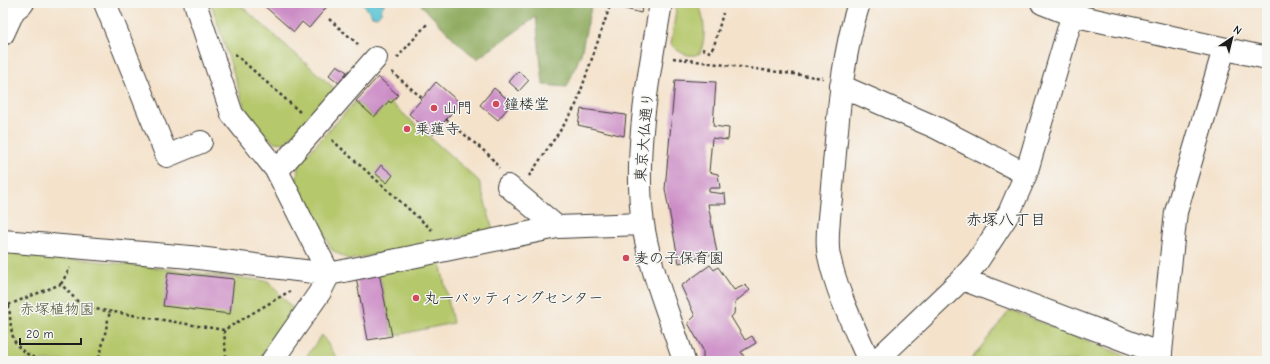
<svg xmlns="http://www.w3.org/2000/svg" width="1270" height="364" font-family="'Comic Neue','Klee One',sans-serif">
<style>
.green{fill:#b5c86c;stroke:#687244}
.forest{fill:#90ac60;stroke:#56643e}
.water{fill:#5ac4d5;stroke:#3b7078}
.building{fill:#cc8dc6}
.lines{fill:none;stroke-linecap:round;stroke-linejoin:round}
.minor-casing{stroke:#3c3a36;stroke-width:24}
.path{stroke:#3c3a36;stroke-width:2.5;stroke-dasharray:3 3;stroke-linecap:butt}
.minor{stroke:#fff;stroke-width:22}
.poi-dot{fill:#d1495b;stroke:#f6f6f2;stroke-width:1.5}
.labels{text-anchor:middle;stroke-width:3;stroke-linejoin:round;paint-order:stroke}
.poi-label{font-size:15px;fill:#1c1c1c;stroke:#f6f6f2;text-anchor:start}
.street-label{font-size:15px;fill:#1c1c1c;stroke:#f6f6f2}
.park-label{font-size:15px;fill:#525838;stroke:#f6f6f2}
.neighbourhood-label{font-size:16px;fill:#1c1c1c;stroke:#f6f6f2}
</style>
<rect width="100%" height="100%" fill="#f6f6f2"/>
<filter id="ink" filterUnits="userSpaceOnUse"><feTurbulence type="fractalNoise" baseFrequency=".025" numOctaves="2"/><feDisplacementMap in="SourceGraphic" scale="8" xChannelSelector="R" yChannelSelector="G"/><feConvolveMatrix kernelMatrix="1 2 1 2 8 2 1 2 1" color-interpolation-filters="sRGB"/></filter>
<filter id="wash" filterUnits="userSpaceOnUse"><feTurbulence type="fractalNoise" baseFrequency=".012" numOctaves="4" result="noise"/><feDisplacementMap in="SourceGraphic" scale="16" xChannelSelector="R" yChannelSelector="G"/><feGaussianBlur stdDeviation="0.9" result="paint"/><feColorMatrix in="noise" values="0 0 0 0 0 0 0 0 0 0 0 0 0 0 0 0 0 1.4 0 .05"/><feComposite in="paint" operator="in"/></filter>
<g filter="url(#wash)">
<rect width="100%" height="100%" fill="#f4e2cb"/>
<!-- green -->
<path class="green" d="M211 3H238L335 89 285 143 273 142 247 115Z
M677 3H699C704 20 707 36 700 53 690 59 677 52 671 44Z
M356 101 374 117 389 101 479 181 493 230 349 260 332 250 296 183 299 163Z
M3 250 268 281 295 311 257 361H3Z
M440 262 453 323 392 336 379 273Z
M1010 310 1126 356 1125 361H970Z
M322 335 339 361H303Z"/>
<!-- forest -->
<path class="forest" d="M419 3H592L581 54 567 87 543 85 536 17 477 59 458 43Z"/>
<!-- water -->
<path class="water" d="M363 3H385L381 9V13L377 17 372 16Z"/>
<g id="blocks">
<!-- building -->
<path class="building" d="M254 3H330L309 28 302 22 294 32 262 4 259 7Z
M614 3H643L641 13 614 6Z
M337 65 347 72 339 83 329 75Z
M518 71 529 80 519 91 509 82Z
M378 77 398 95 391 103 389 101 374 117 356 101Z
M675 80 716 82 713 126 729 128 728 140 712 138 709 172 718 174 720 188H709V192L725 194 726 204H708L717 253 679 263 665 189Z
M436 82 460 103 433 135 409 114Z
M494 88 512 103 498 120 480 105Z
M581 109 626 115 624 136 578 125Z
M381 165 393 175 387 183 375 173Z
M710 265 714 270 718 267 734 290 745 285 750 290 735 302 734 314 731 317 745 340 752 336 756 343 741 352 747 361H703V350L688 323 695 316 681 286Z
M168 272 234 279 230 314 163 306Z
M379 273 392 336 368 340 356 277Z"/>
</g>
</g>
<g filter="url(#ink)">
<use href="#blocks" fill-opacity="0" stroke="#3c3a36" stroke-width="1"/>
<g class="lines">
<defs>
<path id="minor" d="M105 3 167 156 201 142
M195 3 232 114 277 171 329 274
M661 3C649 75 633 151 643 224 650 271 670 316 684 361
M859 3C840 62 838 125 832 186 831 205 825 238 829 256 837 293 854 327 869 361
M1042 3 1072 15 1267 58
M3 34 14 10 23 3
M841 86 937 128 1026 174
M277 171 376 58
M508 186 557 227
M3 241 190 257 329 274 557 227 643 224
M962 279 1161 354
M272 361 320 292 329 274
M876 361 962 279 977 262 1009 213 1026 174 1076 3
M1160 361 1176 212 1224 49"/>
</defs>
<!-- minor casing -->
<use href="#minor" class="minor-casing"/>
<!-- path -->
<path class="path" d="M329 19 360 46
M702 49 710 52 714 46 723 13
M235 54 301 113
M397 58 427 24
M673 58 823 78
M392 72 422 98
M446 119 490 156 499 168
M332 140 432 230
M529 176 568 119 576 105 611 3
M61 284 70 268
M9 305C12 337 9 348 42 361
M3 307 61 284 83 307 224 330 290 291
M91 361 100 356
M106 361 100 356 110 311
M221 361 226 357 224 330"/>
<!-- minor -->
<use href="#minor" class="minor"/>
</g>
</g>
<!-- markers -->
<g class="poi-dot">
<circle cx="496" cy="104" r="4"/>
<circle cx="434" cy="108" r="4"/>
<circle cx="407" cy="129" r="4"/>
<circle cx="626" cy="258" r="4"/>
<circle cx="416" cy="298" r="4"/>
</g>
<g class="labels">
<!-- poi labels -->
<g class="poi-label">
<text x="504" y="109">鐘楼堂</text>
<text x="442" y="113">山門</text>
<text x="415" y="134">乗蓮寺</text>
<text x="634" y="263">麦の子保育園</text>
<text x="424" y="303">丸一バッティングセンター</text>
</g>
<!-- street labels -->
<g class="street-label">
<text transform="translate(644 137) rotate(-85)" y="5">東京大仏通り</text>
</g>
<!-- park labels -->
<g class="park-label">
<text x="57" y="314">赤塚植物園</text>
</g>
<!-- neighbourhood labels -->
<g class="neighbourhood-label">
<text x="1006" y="225">赤塚八丁目</text>
</g>
</g>
<!-- margin -->
<rect width="1270" height="364" fill="none" stroke="#f6f6f2" stroke-width="16"/>
<!-- north arrow -->
<g transform="translate(1232 38) rotate(35)" stroke="#f6f6f2" stroke-width="3" paint-order="stroke">
<path d="M0-3L7 15L0 10L-7 15Z" fill="#1c1c1c"/>
<text y="-6" font-size="11" font-weight="bold" text-anchor="middle" fill="#1c1c1c">N</text>
</g>
<!-- scale -->
<path d="M20 338v6h61v-6" fill="none" stroke="#1c1c1c" stroke-width="2"/>
<text x="26" y="338" font-size="12" fill="#1c1c1c" stroke="#f6f6f2" stroke-width="3" paint-order="stroke">20 m</text>
</svg>
